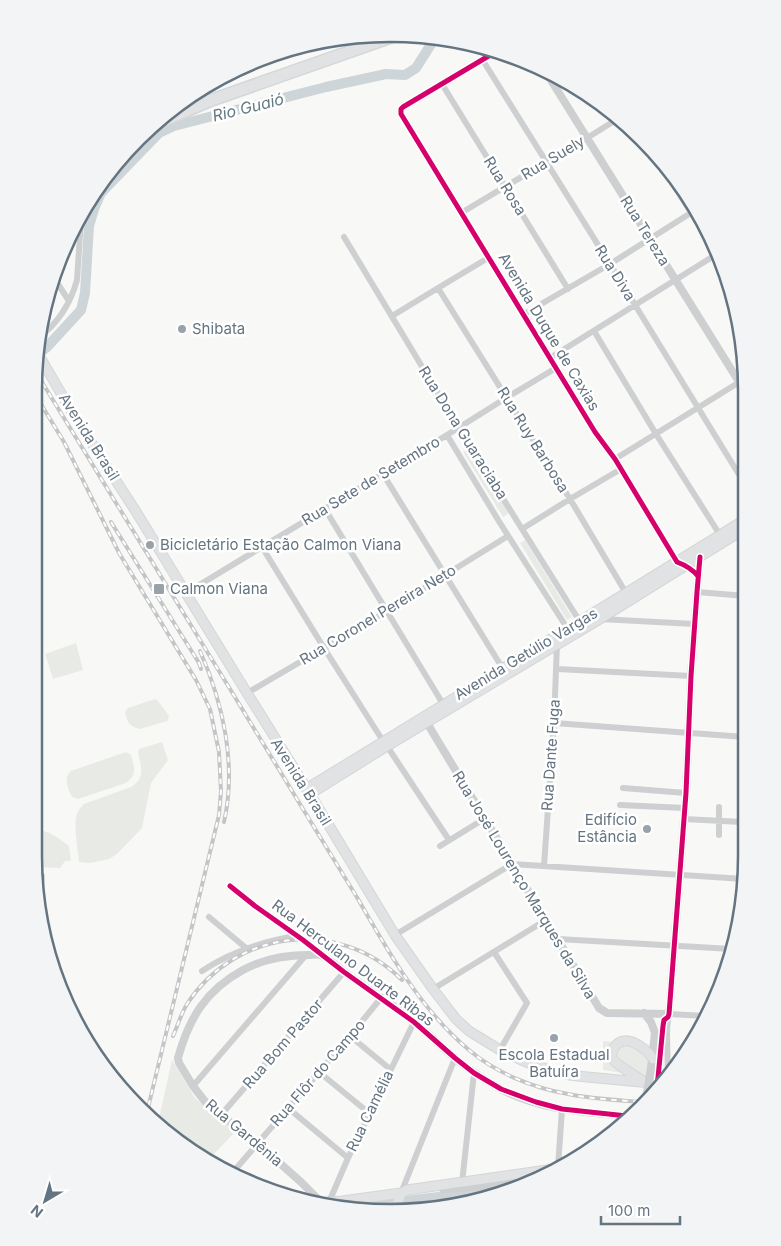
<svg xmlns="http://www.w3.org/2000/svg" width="781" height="1246" font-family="Inter,sans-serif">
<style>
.green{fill:#e8ebe5}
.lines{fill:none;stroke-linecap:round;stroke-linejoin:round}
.river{stroke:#cdd5d8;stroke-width:10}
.secondary-casing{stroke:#d5d6d7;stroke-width:11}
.motorway-casing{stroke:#d5d6d7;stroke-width:14}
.minor{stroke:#cecfd0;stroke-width:6}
.tertiary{stroke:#cecfd0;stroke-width:8}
.secondary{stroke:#e1e2e3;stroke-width:9}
.motorway{stroke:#e1e2e3;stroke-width:11}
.rail-casing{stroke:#c4c5c7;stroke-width:4}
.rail{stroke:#fff;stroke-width:2;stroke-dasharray:5.5;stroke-linecap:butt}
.tertiary-bridge{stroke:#cecfd0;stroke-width:8}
.cycleway-casing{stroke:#fff;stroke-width:8}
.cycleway{stroke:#d6006c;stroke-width:5}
.poi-dot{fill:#98a2aa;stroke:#fff;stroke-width:2}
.labels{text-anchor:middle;stroke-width:5;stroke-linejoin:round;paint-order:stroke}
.street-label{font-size:15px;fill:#647481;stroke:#fff}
.poi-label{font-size:15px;fill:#647481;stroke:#fff;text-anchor:start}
.water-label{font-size:16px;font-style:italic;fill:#637a82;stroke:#fff}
.rim{fill:none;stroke:#647481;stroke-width:2.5}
</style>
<rect width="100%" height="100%" fill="#f8f8f7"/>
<!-- green -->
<path class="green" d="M469 449 509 513 503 517 463 452Z
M525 540 572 617 567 620 520 543Z
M76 643 83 670 53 679 45 654Z
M155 699 158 701 169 716 168 720 167 721 140 729C129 727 127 721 125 712L128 708Z
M162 742 168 760 151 783 142 828 117 854 109 859 90 863 79 862C78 850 73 824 77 814 78 810 81 807 84 804L131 787C147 777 140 766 138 751L139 749Z
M126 752 131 755C134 767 138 774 126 783L78 799 72 797C68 789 63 778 71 771Z
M34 829C49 830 58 838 69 846L71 861H65L60 868 36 867 34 855Z
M603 1041 623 1043 652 1050 657 1064 653 1078 603 1070Z
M172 1060 195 1098 236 1131 212 1156 205 1152 203 1155 174 1139 158 1123Z"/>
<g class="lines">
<!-- river -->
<path class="river" d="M37 355 47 347 81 310 85 293 89 226 94 209 101 193 159 133 174 126 326 87 386 74 405 75 416 68 435 38
M404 1201 516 1188
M360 1207 390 1202"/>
<defs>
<path id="secondary" d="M37 352 76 419 135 510 247 693 310 794 395 935 433 989 456 1019 469 1031 500 1050 526 1062 552 1071 569 1075 587 1077 662 1084
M306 789 626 593 746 519
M310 794 387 746 600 619 746 528
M645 1082C638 1077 617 1066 613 1059 609 1052 616 1042 624 1041 633 1039 649 1051 653 1059
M327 1202 342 1201 401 1193 407 1190 554 1169
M379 1210 397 1206 401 1193"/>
<path id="motorway" d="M153 125 209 101 397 35"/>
</defs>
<!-- secondary casing -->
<use href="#secondary" class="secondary-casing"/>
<!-- motorway casing -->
<use href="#motorway" class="motorway-casing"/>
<!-- minor -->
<path class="minor" d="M497 51 403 107 401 109V114L595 432 615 459 677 562 680 563
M482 59 610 264 746 486
M442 84 568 289
M651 149 717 254
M461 213 587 138 619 118
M344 237 459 428 582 625
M54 278 69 301
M438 288 570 499 626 593
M524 314 610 264 697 209
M392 316 438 288 488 258
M594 331 656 434 720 535
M39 337C58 324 71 302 77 280L81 220
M550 358 717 254
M447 435 500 523 569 631
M615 459 746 378
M383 474 503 669
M325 509 443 704
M522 529 570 499 621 469
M262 547 324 648 383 741
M697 592 746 596
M186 593 447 435 506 398 556 368
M600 619 694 624
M557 669 691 676
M247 693 387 611 508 536
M554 723 745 737
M387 746 449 840
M623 788 686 793
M620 805 685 808
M719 807V835
M684 819 742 822
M440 846 484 819
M544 866 554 723 557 643
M37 876H42L40 892
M230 886C260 910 292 931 321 955
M209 917 246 948
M395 935 512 864 744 879
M558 939 732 949
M494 952 527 1003 500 1050
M202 971C231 952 263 941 297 936
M433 989 546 920
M719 989H721
M669 1014 706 1016
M668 1017 667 1032 668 1078
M350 1036 390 1069
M319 1072 369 1113
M193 1086 306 955
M288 1108 348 1158
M221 1115 344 972
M558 1167 562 1109
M234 1171 350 1036 381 998
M462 1183 474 1073
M401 1193 455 1058
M329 1202 348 1158 414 1022"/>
<!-- tertiary -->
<path class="tertiary" d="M544 69 746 393
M427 723C484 819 542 913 599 1008L607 1013 669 1014
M644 1013 651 1022 655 1033 651 1068
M662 1036 664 1020 668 1017 669 1014 686 793 691 676 697 592 700 557
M443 1189 499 1185 533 1180
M320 1201 301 1182 257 1143 207 1104 193 1086 179 1063 178 1058C189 1018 206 990 243 970 263 959 286 955 309 955 312 955 317 954 320 955 327 956 344 972 351 977 373 992 395 1006 416 1023 429 1034 441 1047 455 1058 468 1070 484 1079 499 1088 538 1110 584 1112 627 1116
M403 1210 415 1206 464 1200"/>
<!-- secondary -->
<use href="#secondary" class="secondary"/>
<!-- motorway -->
<use href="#motorway" class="motorway"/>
<defs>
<path id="rail" d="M37 374C127 521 217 667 306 814 324 843 341 871 358 899 389 953 421 1010 469 1050 496 1073 533 1088 568 1094 592 1099 617 1100 642 1102
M36 396 64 442 119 553 196 680 210 709 219 752 221 791 219 815 147 1112
M111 522 199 663 201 669
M200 651C223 703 237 765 224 822
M173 1036C178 1025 181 1014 187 1004 236 929 339 917 402 980"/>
</defs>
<!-- rail casing -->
<use href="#rail" class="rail-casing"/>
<!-- rail -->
<use href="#rail" class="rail"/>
<!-- tertiary-bridge -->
<path class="tertiary-bridge" d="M657 1088 662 1036
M646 1099 651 1068"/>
<defs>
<path id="cycleway" d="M497 51 403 107 401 109V114L595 432 615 459 677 562C685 565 692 569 698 576
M230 886 255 906 303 940 344 972 414 1022 455 1058 474 1073 501 1089 536 1102 562 1109 627 1116
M657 1088 663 1026 664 1020 668 1017 669 1014 686 793 691 676 697 592 700 557"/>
</defs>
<!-- cycleway casing -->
<use href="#cycleway" class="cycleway-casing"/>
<!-- cycleway -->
<use href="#cycleway" class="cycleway"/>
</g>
<!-- markers -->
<g class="poi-dot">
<circle cx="182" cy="329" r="5"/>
<circle cx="150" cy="545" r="5"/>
<rect x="153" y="583" width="12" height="12" rx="2.5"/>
<circle cx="647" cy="829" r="5"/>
<circle cx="554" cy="1038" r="5"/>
</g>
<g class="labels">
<!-- street labels -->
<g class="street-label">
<text transform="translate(553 158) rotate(-31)" y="5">Rua Suely</text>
<text transform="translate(505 186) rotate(58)" y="5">Rua Rosa</text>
<text transform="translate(645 231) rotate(58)" y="5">Rua Tereza</text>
<text transform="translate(615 273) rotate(58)" y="5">Rua Diva</text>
<text transform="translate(549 332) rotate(59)" y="5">Avenida Duque de Caxias</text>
<text transform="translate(463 433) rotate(58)" y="5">Rua Dona Guaraciaba</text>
<text transform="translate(89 437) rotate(58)" y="5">Avenida Brasil</text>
<text transform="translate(533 440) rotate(58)" y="5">Rua Ruy Barbosa</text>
<text transform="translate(371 481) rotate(-31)" y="5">Rua Sete de Setembro</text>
<text transform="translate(378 615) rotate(-31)" y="5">Rua Coronel Pereira Neto</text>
<text transform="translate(526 654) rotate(-31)" y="5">Avenida Getúlio Vargas</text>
<text transform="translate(551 755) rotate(-86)" y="5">Rua Dante Fuga</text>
<text transform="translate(301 782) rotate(58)" y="5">Avenida Brasil</text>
<text transform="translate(524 885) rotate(59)" y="5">Rua José Lourenço Marques da Silva</text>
<text transform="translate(353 963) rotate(37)" y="5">Rua Herculano Duarte Ribas</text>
<text transform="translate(283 1044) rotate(-49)" y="5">Rua Bom Pastor</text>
<text transform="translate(318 1073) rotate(-49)" y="5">Rua Flôr do Campo</text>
<text transform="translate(370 1111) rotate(-64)" y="5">Rua Camélia</text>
<text transform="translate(244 1133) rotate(40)" y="5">Rua Gardênia</text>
</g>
<!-- poi labels -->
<g class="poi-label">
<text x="192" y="334">Shibata</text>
<text x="160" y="550">Bicicletário Estação Calmon Viana</text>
<text x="170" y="594">Calmon Viana</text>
<text x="637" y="825" text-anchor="end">Edifício<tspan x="637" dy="17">Estância</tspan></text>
<text x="554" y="1060" text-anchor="middle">Escola Estadual<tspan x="554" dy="17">Batuíra</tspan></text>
</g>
<!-- water labels -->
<g class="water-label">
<text transform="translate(248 107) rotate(-14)" y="6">Rio Guaió</text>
</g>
</g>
<!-- crop -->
<path d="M0 0H781V1246H0ZM390 42H390A348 348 0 0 1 738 390V856A348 348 0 0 1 390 1204H390A348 348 0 0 1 42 856V390A348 348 0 0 1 390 42Z" fill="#f3f4f5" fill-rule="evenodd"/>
<path class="rim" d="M390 42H390A348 348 0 0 1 738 390V856A348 348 0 0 1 390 1204H390A348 348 0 0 1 42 856V390A348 348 0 0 1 390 42Z"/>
<!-- north arrow -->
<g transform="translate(45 1201) rotate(218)" stroke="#ffffff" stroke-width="4" paint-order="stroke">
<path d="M0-4L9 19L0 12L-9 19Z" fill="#647481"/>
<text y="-8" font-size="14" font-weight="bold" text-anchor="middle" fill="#647481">N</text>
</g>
<!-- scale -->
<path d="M601 1216v8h79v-8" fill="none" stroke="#647481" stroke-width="2.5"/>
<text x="608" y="1216" font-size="15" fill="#647481" stroke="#ffffff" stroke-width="4" paint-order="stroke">100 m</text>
</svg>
